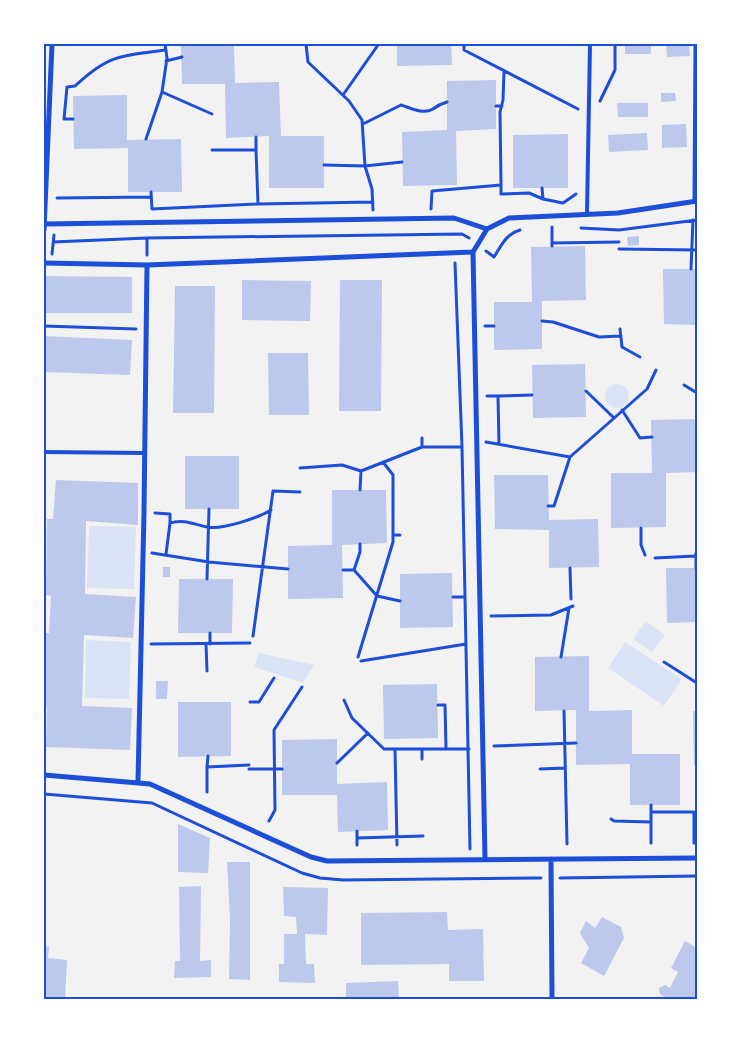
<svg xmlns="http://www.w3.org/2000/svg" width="741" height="1043" font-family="Commissioner,sans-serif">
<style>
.green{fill:#dbe4f7}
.building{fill:#bdc9ec}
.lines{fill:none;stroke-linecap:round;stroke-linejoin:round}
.path{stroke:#1d4ed8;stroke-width:3}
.service{stroke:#1d4ed8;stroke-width:4}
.minor{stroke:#1d4ed8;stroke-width:5}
.neatline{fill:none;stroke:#1d4ed8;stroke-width:2}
</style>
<rect width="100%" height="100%" fill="#f2f2f2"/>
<!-- green -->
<path class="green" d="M605 396a12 12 0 1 1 24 0a12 12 0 1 1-24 0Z
M89 526 136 527 134 589 87 588Z
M646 621 665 635 652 652 633 639Z
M86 640 131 642 129 699 85 698Z
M625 642 682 679 664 706 608 668Z
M259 653 314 665 303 683 254 667Z"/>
<!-- building -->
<path class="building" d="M181 44H234L235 83 279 82 281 136H324V188H269V136L226 138 225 84H182Z
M397 44H451L452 65 397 66Z
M625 44H651V54H625Z
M666 44H689L690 56 667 57Z
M496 80V129L456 131 457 185 403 186 402 132 447 130V81Z
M661 93H675L676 101 661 102Z
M127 95V140L181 139 182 192H128V148L74 149 73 96Z
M617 103H648V117H618Z
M686 124 687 147 662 148V125Z
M647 133 648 150 609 152 608 135Z
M568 134V188H513V135Z
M639 236V245L628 246 627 237Z
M585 246 586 300 542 301V349L494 350V302H532L531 247Z
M663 269H697V325L664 324Z
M44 276 132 277V313H44Z
M242 280 311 281 310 321 242 320Z
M340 280H382L381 411H339Z
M175 286H215L214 413H173Z
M44 336 132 340 130 375 44 372Z
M268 353H308L309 415H269Z
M585 364 586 417 533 418 532 365Z
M697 419V472L666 473V527L611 528V473H652L651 420Z
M185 456H239V509H185Z
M494 475H548L549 520 598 519 599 567 549 568V530L495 529Z
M56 480 138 483V525L86 521 85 594 136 597 133 638 84 635 82 706 132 708 130 750 46 747 47 708 44 707 45 633H49L51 596 46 595 47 519H53Z
M332 490H386L387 543 342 545 343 598 288 599V546L332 545Z
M163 567H170V577H163Z
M666 568H697V622L667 623Z
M452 573 453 627 400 628V574Z
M179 579H233L232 633H178Z
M589 656V711L632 710V754H680V805H630V764L576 765V710L535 711V657Z
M156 681H168L167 699H156Z
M437 684 438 738 384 739 383 685Z
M178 702H231V756L178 757Z
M693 711H697V765H694Z
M337 739V784L387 782 388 830 338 832 337 795H282V740Z
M178 824 210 838 208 873 178 872Z
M227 862H250V980L229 979 230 920Z
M201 886 200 961 211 960V977L174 978 175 961H180L179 887Z
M283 887 328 888 327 935 305 934 306 964H314L315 983 279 982V964H284V934H297L296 917 284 916Z
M447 912 448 930 483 929 484 981H449V964L361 965V913Z
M602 917 621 927 624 938 604 976 581 963 589 948 580 933 586 921 595 928Z
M685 941 697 948V999H664L665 997 660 994 659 988 665 985 670 988 678 972 671 968Z
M44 946 49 947 48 958 67 960 65 999H44Z
M398 981 399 999H346V983Z"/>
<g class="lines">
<!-- path -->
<path class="path" d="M165 44 167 58 162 92 212 114
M306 44 308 62 349 101 362 120 365 166 372 189 373 210
M464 44V50L578 109
M166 61 182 57
M343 95 378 45 376 44
M600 101 615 70V44
M496 106H502
M73 119H64L67 87 75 86C109 54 121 56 166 50
M363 124 401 105C411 108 423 115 433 109 438 105 440 104 447 102
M256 137V150
M146 139 162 92
M324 165 365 166 402 162
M501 185V194L529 193 543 199 563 203 576 194
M542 188 543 199
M151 192 152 209 258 204 256 150H212
M57 198 151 197
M258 204 373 202
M431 209 432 191 501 185 500 112 503 100 504 71
M552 227V243
M581 228 619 230 697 220
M147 238V255
M53 242 147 238 462 234 469 238
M552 246V243L619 242
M619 249 697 250
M486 251 494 257C501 246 506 234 520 230
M52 254 54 235
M455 263 462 447 470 849
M691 269 693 220
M542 321 553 322 599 337 621 336
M44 326 136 329
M485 326H494
M620 329 622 347 640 357
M684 385 697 393
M586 391 613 417
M487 396H498L499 444
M498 396 532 395
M622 410 640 438 652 437
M486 442 570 457 647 389 656 370
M422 447V438
M300 468 342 465 361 471 422 447H462
M360 490 361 471
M548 506H554L570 457
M155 513 170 514V523C184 519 193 524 207 527 222 530 258 518 271 510
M641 528V545L645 555
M393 535H400
M152 553 209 562 288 569
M166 554 170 523
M655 558 695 556 697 551
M570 568 571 599
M696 568V556
M343 570H354L377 596 400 601
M354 570 360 552V544
M207 579 209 509
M453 597H465
M491 616 551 615 573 606
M210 633V644
M253 636 273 491 300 492
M151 644 250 643
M206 644 207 671
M358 657 393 542V475L383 462
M561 657 569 608
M361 661 466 644
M664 662 697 683
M344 700 352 718 384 749H469
M250 702H259L274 678
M438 705H445L446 749
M564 711 567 844
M494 746 576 743
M395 749 397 845
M422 759V749
M337 763 368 733
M207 767 208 756
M249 769H282
M540 769 565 768
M207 792V767L249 765
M44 794 152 803 302 873 320 878 343 880 541 878
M651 812V805
M611 819 614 821 651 822
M269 821 275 810 274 730 302 687
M357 831V838L423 836
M357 838V845
M651 843V812H694V843
M560 878 697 876"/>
<!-- service -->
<path class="service" d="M587 213 590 44
M44 452 145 453"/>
<!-- minor -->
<path class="minor" d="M695 201 696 44
M44 224 454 218 487 229
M44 230 52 44
M473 252 485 859
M473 252 487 229 509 218 618 213 697 201
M44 263 147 265 473 252
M44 775 150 784 311 857 327 861 697 858
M138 781 144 512 147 265
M551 859 552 999"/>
</g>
<!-- border -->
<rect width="741" height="1043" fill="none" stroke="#ffffff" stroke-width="90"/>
<rect x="45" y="45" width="651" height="953" class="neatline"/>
</svg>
